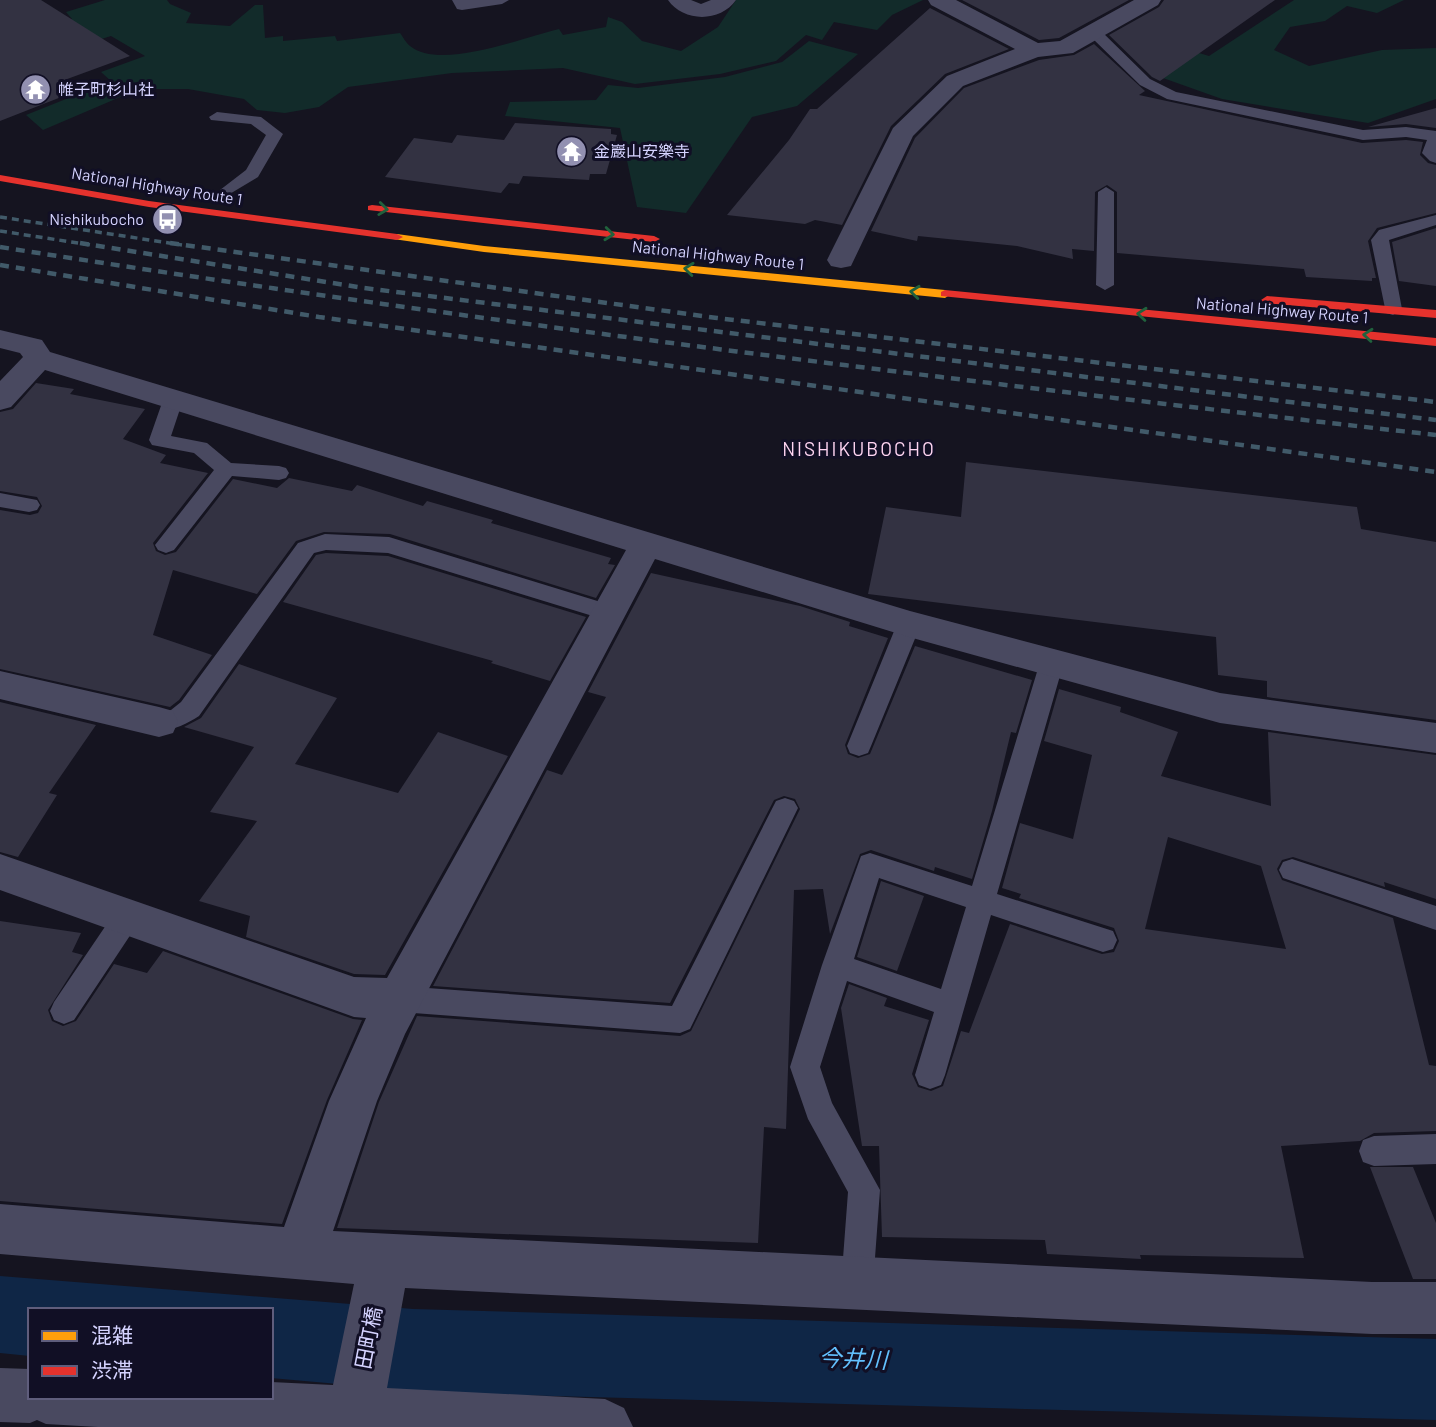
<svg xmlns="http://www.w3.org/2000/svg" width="1436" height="1427" font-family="Barlow,'Noto Sans JP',sans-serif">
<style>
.green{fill:#122b2a}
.water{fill:#0f2646}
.building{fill:#333242;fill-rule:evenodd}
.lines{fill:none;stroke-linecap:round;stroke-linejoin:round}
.lane{fill:#494960;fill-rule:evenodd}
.street{fill:#494960;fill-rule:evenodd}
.slow{fill:#ff9f0a;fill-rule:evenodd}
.jam{fill:#e5322d;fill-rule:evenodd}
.rail-far1{stroke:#415a69;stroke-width:3.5;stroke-dasharray:7 5;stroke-linecap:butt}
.rail{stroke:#415a69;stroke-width:4.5;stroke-dasharray:9 7;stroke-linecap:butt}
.oneway{stroke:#20623d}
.labels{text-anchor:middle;stroke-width:6;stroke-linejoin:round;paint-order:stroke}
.far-poi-label{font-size:16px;fill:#d5d3ff;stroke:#110f25;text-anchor:start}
.far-street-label{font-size:16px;fill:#d5d3ff;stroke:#110f25}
.neighbourhood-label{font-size:19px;letter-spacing:2px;fill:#ffd5f2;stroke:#110f25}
.near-street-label{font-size:21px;fill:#d5d3ff;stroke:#110f25}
.near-water-label{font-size:23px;font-style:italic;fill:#62c0fe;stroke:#110f25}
</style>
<rect width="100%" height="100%" fill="#151420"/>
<!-- green -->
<path class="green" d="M105 0H167L170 4 191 13 186 23 230 26 255 5H263L265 38 283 36V41L335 36 337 41 400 33C403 37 406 43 410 46 441 71 524 37 559 29L563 35 606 27 608 17 622 22 642 41 681 51 718 27 736 0H923L892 15 877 30 834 22 822 40 806 35 776 61 720 74 635 84 563 68 452 73 348 87 319 107 285 113 257 110 244 99 188 89H139L43 130 26 115 111 81 101 72 145 56 111 36 35 60 51 26 72 19 66 12Z
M1294 0H1404L1377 13 1347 6 1325 21 1290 27 1274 50 1309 66 1382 50 1436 48V99L1368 123 1222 99 1163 78 1179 47 1209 56Z
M809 41 858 54 797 106 752 117 686 213 637 207 620 128 505 116 510 102 596 100 608 85 638 88 725 77 782 62Z"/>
<!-- water -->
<path class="water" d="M0 1276 413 1309 1436 1339V1420L439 1393 271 1378V1310H30V1356L0 1353Z"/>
<!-- building -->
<path class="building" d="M0 0H41L130 56 59 82 74 92 0 121Z
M962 0H1129L1059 38 1039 40Z
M1164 0H1275L1160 81 1152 77 1109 35 1159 7Z
M930 8 1009 49 945 74 891 126 842 225 815 220 805 224 727 215 789 140 810 109H817Z
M1094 44 1145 91 1139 95 1362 143 1406 140 1423 142 1420 155 1428 163 1436 165V213L1377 228 1368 241 1376 278H1372V281L1306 277 1304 269 1117 253V192L1107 185 1095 192 1094 251 1072 249 1073 259 1017 246 918 236 917 241 871 231 915 138 964 88 1039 60 1074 55Z
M1436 108V128L1406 124 1368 127Z
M515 123 611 129V134L617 135 606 174H590L589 180 523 176 519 184 509 183 501 193 385 177 414 138 452 143 457 135 504 140Z
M1436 228V286L1399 281 1392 242Z
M36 383 74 389 70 394 145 409 123 439 166 455 160 463 208 473 153 543 156 551 165 555 176 552 233 479 277 488 289 478 352 491 357 485 423 506 427 501 493 520 491 523 611 558 608 564 615 565 596 598 390 534 324 532 296 541 257 594 173 570 153 635 212 655 179 700 170 707 0 669V510L30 515 38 513 42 506 37 497 0 491V412L13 409Z
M966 462 1357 507 1361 529 1436 542V720L1267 697V681L1218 675 1216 637 868 594 886 507 961 517Z
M326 553 388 556 586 617 550 681 491 663 493 661 283 602 316 555Z
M651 573 800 606 850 622 849 626 888 638 845 745 848 754 858 758 870 754 915 646 1032 680 1016 733 1011 732 992 811 972 879 935 867 934 871 871 850 860 854 830 934 823 889 794 890 786 1129 764 1127 758 1243 337 1228 379 1102 417 1016 680 1036 691 1031 800 809 795 799 784 796 774 800 670 1003 433 986 547 770 562 775 606 697 588 692Z
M239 664 337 698 295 764 398 793 438 732 508 756 385 975 354 974 246 937 250 916 199 901 257 821 210 812 254 747 184 727 201 718Z
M1059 689 1121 707 1120 712 1178 732 1161 776 1271 806 1268 732 1436 755V899L1384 882 1385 887 1293 857 1282 860 1277 869 1282 880 1393 918 1429 1065 1436 1066V1131L1374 1133 1360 1141 1281 1146 1304 1258 1140 1255 1141 1259 1047 1254 1045 1240 882 1237 879 1146H862L841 1008 849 984 887 998 884 1006 929 1020 912 1074 918 1087 931 1091 943 1086 961 1031 969 1033 1010 924 1102 954 1114 952 1119 941 1114 928 1019 898 1021 894 1002 888 1020 823 1073 839 1092 755 1044 741ZM1168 837 1261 866 1286 949 1145 929Z
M0 702 96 725 49 793 57 795 18 857 0 852Z
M881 881 924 896 897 971 857 957Z
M0 921 81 933 72 952 83 955 48 1010 52 1021 63 1026 76 1021 114 964 147 973 163 951 353 1019 362 1020 327 1100 282 1224 0 1201Z
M1370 1167H1413L1436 1223V1279H1413Z"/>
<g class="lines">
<!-- lane -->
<path class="lane" d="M452 0H509L502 4 462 10 457 9Z
M1094 28 1099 29 1150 79 1176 92 1363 130 1406 127 1436 131V163L1430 161 1422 153 1427 140 1406 137 1363 140 1167 99 1140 85 1089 35 1087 32 1089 29Z
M217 112 261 117 283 134 258 177 228 195 220 190 246 170 266 135 251 124 211 120 209 117Z
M1106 187 1114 192V285L1105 290 1096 285 1098 192Z
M1436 215V225L1389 240 1402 309 1393 315 1386 313 1371 240 1379 230Z
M173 394 180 396 183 400 171 436 207 443 231 463 279 466 286 468 289 473 286 478 279 480 232 476 174 550 166 553 158 550 155 545 214 470 194 453 152 445 149 440 163 400 166 396Z
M0 493 37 500 40 505 37 510 29 512 0 507Z
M325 534 389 537 617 607 621 613 617 619 609 621 388 553 326 550 314 553 199 716C185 725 167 734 150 729L147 722 150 715 171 710 181 702 298 543Z
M909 616 917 618 921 624 871 746 868 753 859 756 850 753 847 746 897 624 901 618Z
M1052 653 1060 656 1064 662 997 894 1113 931 1117 940 1113 949 1103 952 991 915 945 1075 941 1085 930 1089 919 1085 915 1075 934 1012 847 981 820 1067 832 1103 880 1190 873 1285 869 1297 857 1301 845 1297 841 1285 848 1192 808 1119 790 1067 822 965 861 856 870 853 972 886 1040 662 1044 656ZM879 878 966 907 941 989 854 959Z
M785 798 794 801 798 808 690 1029 680 1033 400 1012 390 1008 386 999 390 990 400 986 672 1006 776 801Z
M1292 859 1436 906V930L1283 878 1279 870 1283 862Z
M127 905 137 909 141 917 137 925 74 1020 64 1024 54 1020 50 1011 54 1002 117 909Z
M1436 1134V1164L1374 1166 1363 1162 1359 1151 1363 1140 1374 1136Z"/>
<!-- street -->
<path class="street" d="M668 0H691L701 4 711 0H736C720 23 683 22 668 0Z
M928 0H956L1038 43 1060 41 1134 0H1161L1158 5 1073 53 1038 57 963 86 913 136 851 266 841 268 831 266 827 260 893 128 947 76 1015 49 931 5Z
M0 330 42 340 50 352 910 611 1220 693 1436 723V753L1220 723 909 637 655 559 405 1034 377 1101 333 1231 1372 1282H1436V1334H1372L405 1288 387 1388 605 1399 624 1408 633 1427H98L46 1424 37 1420 30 1423 0 1422V1368L30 1369V1397H271V1382L333 1385 354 1284 0 1254V1204L284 1227 329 1101 366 1018 354 1017 0 890V854L354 977 387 978 626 550 45 370 11 407 0 410V381L23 357 20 353 0 348Z
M0 671 159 707 173 711 178 722 173 733 159 737 0 699Z"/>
<!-- slow -->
<path class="slow" d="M397 234 484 246 945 290 951 294 945 298 484 252 393 239 391 237Z"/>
<!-- jam -->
<path class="jam" d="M0 175 149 201 397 234 403 237 397 240 149 207 0 181Z
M372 205 654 236 660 239 654 242 368 210V206Z
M945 290 1436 338V346L941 296V292Z
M1267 296 1436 310V318L1263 303 1261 300Z"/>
<!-- rail-far1 -->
<path class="rail-far1" d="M0 217 182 245
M0 231 91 245"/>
<!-- rail -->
<path class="rail" d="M80 243 364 288 1436 420
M170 243 717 318 1436 402
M0 247C477 322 956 381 1436 435
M0 265 319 317 1436 472"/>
</g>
<!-- one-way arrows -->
<defs><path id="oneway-chevron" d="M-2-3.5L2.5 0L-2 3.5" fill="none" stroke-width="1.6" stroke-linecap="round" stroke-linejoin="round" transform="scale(1.75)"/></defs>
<g class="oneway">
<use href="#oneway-chevron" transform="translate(383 209) rotate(7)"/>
<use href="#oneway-chevron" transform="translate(609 234) rotate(6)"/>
<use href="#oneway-chevron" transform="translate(689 269) rotate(-174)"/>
<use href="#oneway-chevron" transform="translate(915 292) rotate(-174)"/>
<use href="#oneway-chevron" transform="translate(1142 314) rotate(-175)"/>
<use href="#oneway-chevron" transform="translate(1368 335) rotate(-175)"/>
</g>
<!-- icons -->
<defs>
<symbol id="temple-disc" viewBox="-11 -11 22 22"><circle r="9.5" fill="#9290b1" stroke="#110f25"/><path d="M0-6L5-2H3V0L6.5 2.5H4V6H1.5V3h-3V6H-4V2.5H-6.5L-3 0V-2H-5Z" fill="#fff"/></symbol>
<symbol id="bus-disc" viewBox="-11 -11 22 22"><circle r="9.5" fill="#9290b1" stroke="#110f25"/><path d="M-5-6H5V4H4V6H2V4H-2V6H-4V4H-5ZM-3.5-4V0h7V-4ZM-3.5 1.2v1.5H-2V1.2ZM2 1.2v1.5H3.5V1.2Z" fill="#fff"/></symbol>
</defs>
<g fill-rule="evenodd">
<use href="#temple-disc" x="18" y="72" width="35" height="35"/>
<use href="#temple-disc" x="554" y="134" width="35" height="35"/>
<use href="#bus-disc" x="150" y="202" width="35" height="35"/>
</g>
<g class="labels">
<!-- far-poi labels -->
<g class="far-poi-label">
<text x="58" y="95">帷子町杉山社</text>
<text x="594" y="157">金巖山安樂寺</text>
<text x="144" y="225" text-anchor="end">Nishikubocho</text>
</g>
<!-- far-street labels -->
<g class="far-street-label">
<text transform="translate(157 186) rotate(9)" y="6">National Highway Route 1</text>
<text transform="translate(718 255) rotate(6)" y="6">National Highway Route 1</text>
<text transform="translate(1282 310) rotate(5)" y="6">National Highway Route 1</text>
</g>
<!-- neighbourhood labels -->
<g class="neighbourhood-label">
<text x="859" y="456">NISHIKUBOCHO</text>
</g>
<!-- near-street labels -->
<g class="near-street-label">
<text transform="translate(369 1338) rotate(-79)" y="7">田町橋</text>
</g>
<!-- near-water labels -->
<g class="near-water-label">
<text transform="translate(853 1359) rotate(2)" y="8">今井川</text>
</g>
</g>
<!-- legend -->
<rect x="28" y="1308" width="245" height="91" fill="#110f25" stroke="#5f5d7c" stroke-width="2"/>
<rect x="42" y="1331" width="35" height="10" fill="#ff9f0a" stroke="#5f5d7c" stroke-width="2"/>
<text x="91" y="1343" font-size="21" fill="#d5d3ff">混雑</text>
<rect x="42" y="1366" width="35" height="10" fill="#e5322d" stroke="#5f5d7c" stroke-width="2"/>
<text x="91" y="1378" font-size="21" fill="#d5d3ff">渋滞</text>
</svg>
